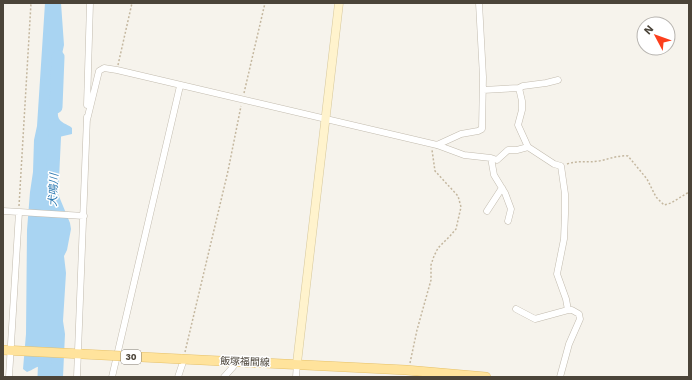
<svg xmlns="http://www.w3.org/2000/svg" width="692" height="380" font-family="'Work Sans','Noto Sans JP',sans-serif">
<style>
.water{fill:#a9d4f2}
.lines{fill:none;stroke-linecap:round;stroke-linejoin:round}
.river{stroke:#a9d4f2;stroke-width:13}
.street-casing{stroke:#c2bbae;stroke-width:7}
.secondary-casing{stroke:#d6c79b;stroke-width:9}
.primary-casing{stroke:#e6c16a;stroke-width:10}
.path{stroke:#c4b79f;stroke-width:1.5;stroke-dasharray:2 2;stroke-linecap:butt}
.street{stroke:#fff;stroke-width:6}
.secondary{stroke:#fff3cd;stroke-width:8}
.primary{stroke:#ffe39c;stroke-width:9}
.primary-bridge-casing{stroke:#e6c16a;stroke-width:10;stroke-linecap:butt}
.primary-bridge{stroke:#ffe39c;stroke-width:9}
.labels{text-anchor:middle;stroke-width:3;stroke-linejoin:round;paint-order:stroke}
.shield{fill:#fff;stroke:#817c74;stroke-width:1}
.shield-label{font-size:9px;font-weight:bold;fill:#4b4439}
.street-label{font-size:10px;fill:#4b4439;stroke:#fff}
.water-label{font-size:11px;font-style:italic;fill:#2e7ab2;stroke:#fff}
</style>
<rect width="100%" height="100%" fill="#f6f3ec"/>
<!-- water -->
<path class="water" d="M45 3H61L64 45 56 82 58 116C59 123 68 124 72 128V134L59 137 57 139 53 146 51 158 56 189 70 223 71 229 67 250 64 256 66 273 63 321 65 334 63 377H48V369C36 364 37 368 27 372L23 369 26 334 27 230 30 192 33 172 34 140 37 126Z"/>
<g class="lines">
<!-- river -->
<path class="river" d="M56 107 58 57
M52 189 55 127
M44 377 45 351"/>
<defs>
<path id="street" d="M519 88 523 86 546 83 558 80
M483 90 519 88 522 101V110L518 125 528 147
M87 105 90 3
M87 120 99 71 104 68 117 70 437 145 464 155 491 158 497 160 508 150H517L528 147 554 164 561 166 565 194V214L564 239 557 274 566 299 568 310H572L579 314 580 319 569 344 560 377
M437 145 461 134 478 131 482 129 483 77 479 3
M491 158 494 175 505 193 511 209 508 221
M3 211 84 216
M487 211 502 188
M516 309 535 319 568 310
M9 377 19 212
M77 377 87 117
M112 377 180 86
M178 377 184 359
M224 377 233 367 235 361
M296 377 297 363"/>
<path id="secondary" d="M297 363 339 3"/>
<path id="primary" d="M3 350 82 354
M181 359 406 370 486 377"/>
</defs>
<!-- street casing -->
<use href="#street" class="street-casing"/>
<!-- secondary casing -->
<use href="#secondary" class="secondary-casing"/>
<!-- primary casing -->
<use href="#primary" class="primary-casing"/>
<!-- path -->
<path class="path" d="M118 65 132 3
M244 93 265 3
M567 164C579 160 587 163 599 161 609 159 618 155 628 156L647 179 656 197 664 205 671 203 689 192
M19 206 31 3
M185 352 228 171 241 106
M410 363 417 330 431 280V265L434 256 438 248 450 236 456 229 461 207 458 196 435 171 432 150"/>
<!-- street -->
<use href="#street" class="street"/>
<!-- secondary -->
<use href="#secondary" class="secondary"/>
<!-- primary -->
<use href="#primary" class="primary"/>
<defs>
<path id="primary-bridge" d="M82 354 181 359"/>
</defs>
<!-- primary-bridge casing -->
<use href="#primary-bridge" class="primary-bridge-casing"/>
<!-- primary-bridge -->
<use href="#primary-bridge" class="primary-bridge"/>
</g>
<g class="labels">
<!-- shield labels -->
<rect class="shield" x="121" y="350" width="20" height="14" rx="3"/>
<g class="shield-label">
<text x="131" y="360">30</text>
</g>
<!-- street labels -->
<g class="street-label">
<text transform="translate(245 361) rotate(2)" y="4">飯塚福間線</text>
</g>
<!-- water labels -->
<g class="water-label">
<text transform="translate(53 190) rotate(-87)" y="4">犬鳴川</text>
</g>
</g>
<!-- border -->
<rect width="692" height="380" fill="none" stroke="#4b4439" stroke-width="8"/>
<!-- north arrow -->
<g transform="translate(656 36) rotate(311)"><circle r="19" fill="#ffffff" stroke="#b7b4b0"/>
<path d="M0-3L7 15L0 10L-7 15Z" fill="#fc3f1d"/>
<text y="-6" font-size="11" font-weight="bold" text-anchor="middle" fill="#4b4439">N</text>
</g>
</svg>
